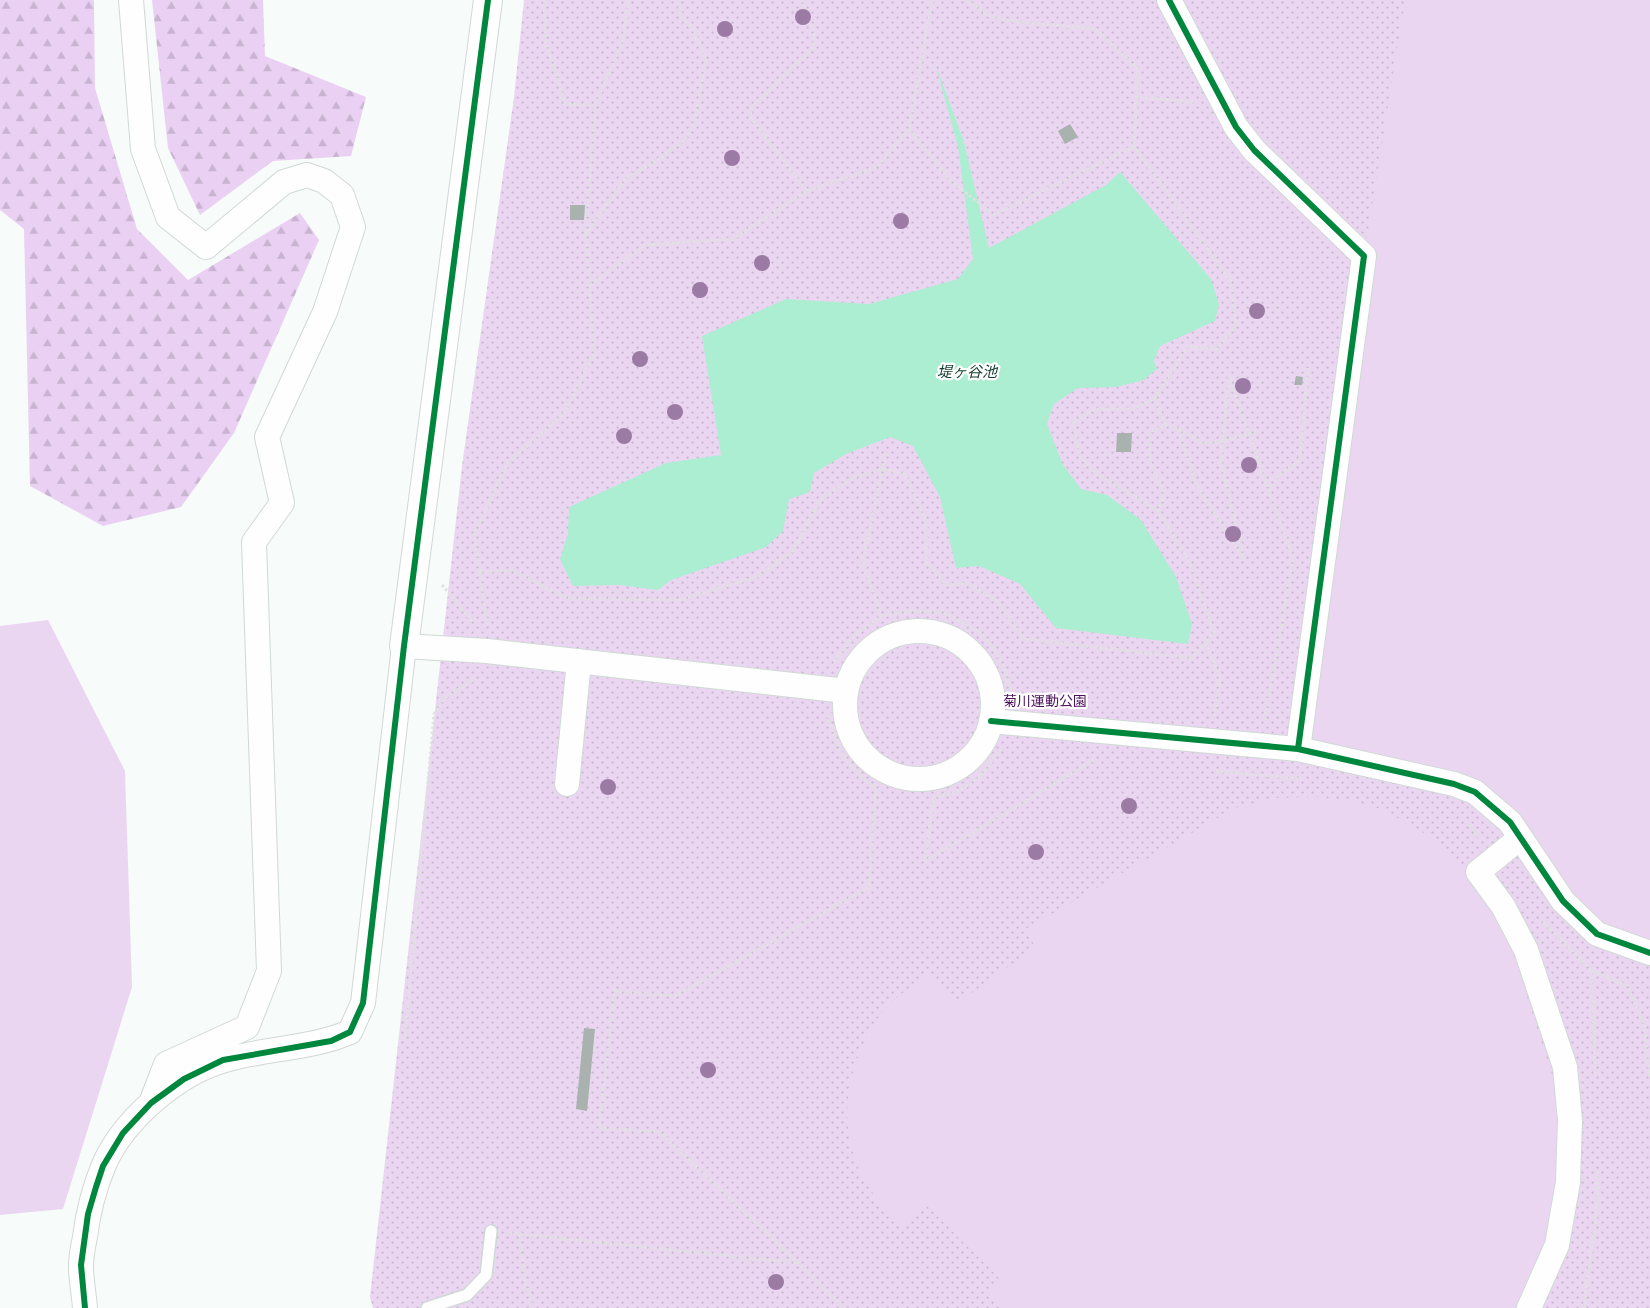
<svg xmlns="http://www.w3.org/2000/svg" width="1650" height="1308" font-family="'Titillium Web','Noto Sans JP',sans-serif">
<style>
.forest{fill:url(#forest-firs)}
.park{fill:url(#park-dots)}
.pitch{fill:#ebd6f2}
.water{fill:#abeed1}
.building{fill:#a9b2ae}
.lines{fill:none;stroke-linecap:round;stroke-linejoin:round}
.service-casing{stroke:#d0d9d5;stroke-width:14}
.minor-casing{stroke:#d0d9d5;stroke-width:26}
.tertiary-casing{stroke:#d0d9d5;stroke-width:30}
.path{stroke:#e0e2e1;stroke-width:3;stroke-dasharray:2.5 2.5;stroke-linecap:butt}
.service{stroke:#fefefe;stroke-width:11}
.minor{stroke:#fefefe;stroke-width:24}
.tertiary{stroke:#fefefe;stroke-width:28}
.cycleway-casing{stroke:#fff;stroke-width:9}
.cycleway{stroke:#00873e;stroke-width:6}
.tree{fill:#9b7aa4}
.labels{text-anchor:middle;stroke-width:4.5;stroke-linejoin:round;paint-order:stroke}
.park-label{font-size:14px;fill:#4f115f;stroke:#fff}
.water-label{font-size:15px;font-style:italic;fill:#184131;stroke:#fff}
</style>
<defs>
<pattern id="forest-firs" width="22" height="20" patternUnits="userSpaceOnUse" patternTransform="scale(1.25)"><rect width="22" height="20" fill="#ead1f4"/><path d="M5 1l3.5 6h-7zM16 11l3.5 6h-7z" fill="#c8b3d0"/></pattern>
<pattern id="park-dots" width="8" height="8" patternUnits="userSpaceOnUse" patternTransform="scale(1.25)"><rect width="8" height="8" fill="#ebd6f2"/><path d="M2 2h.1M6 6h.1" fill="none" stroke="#c8b7cf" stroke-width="1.8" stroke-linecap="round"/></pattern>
</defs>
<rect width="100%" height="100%" fill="#f7fbf9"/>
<!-- forest -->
<path class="forest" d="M0 0H94L95 88 137 229 188 280 300 213 319 240 234 433 181 507 103 526 30 486 24 229 0 210Z
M152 0H263L265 56 366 97 351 156 273 161 200 215 168 148Z"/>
<!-- park -->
<path class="park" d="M524 0H1650V1308H373L370 1297 462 466 514 97Z"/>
<!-- pitch -->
<path class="pitch" d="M1405 0H1650V953L1597 934 1475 792 1298 749 1364 256Z
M48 620 125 771 132 987 63 1209 0 1215V626Z
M1316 797 1358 802 1384 810 1427 835 1458 862 1506 929 1561 1105 1554 1213 1526 1296 1517 1308H1000L987 1295 1000 1279 927 1206 902 1228C891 1214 877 1201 868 1186 833 1129 845 1065 882 1012 892 999 916 984 929 973L956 1004 1036 947 1024 930 1235 808 1274 798Z"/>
<!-- water -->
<path class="water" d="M935 63 964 142 989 248 1106 185 1120 172 1211 279 1219 304 1215 321 1160 346 1154 361 1157 369 1144 380 1116 387 1078 388 1054 404 1047 424 1063 465 1081 489 1107 495 1141 520 1176 577 1192 624 1188 644 1056 628 1020 584 979 566 956 568 940 497 913 446 890 437 846 454 814 473 810 492 789 499 783 531 766 547 671 580 658 590 619 585 573 586 560 559 568 534 569 507 666 463 721 455 702 336 786 299 869 304 958 279 973 259 958 147Z"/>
<!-- building -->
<path class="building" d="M1070 124 1078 137 1065 144 1058 131Z
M570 205H585L584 220H570Z
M1296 376 1303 377 1302 385H1294Z
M1117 433H1132L1131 452H1116Z
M584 1028 595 1029 587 1111 576 1109Z"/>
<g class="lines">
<defs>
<path id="service" d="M427 1308 467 1295 486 1275 491 1231"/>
<path id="minor" d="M131 0 143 149 168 217 206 247 284 182 307 175 324 181 342 195 353 227 325 312 267 437 282 503 254 542 269 971 247 1027 166 1064 151 1103
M1169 0 1236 127 1254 150 1364 256 1298 749
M845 705a74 74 0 1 1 148 0a74 74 0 1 1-148 0Z
M991 721 1298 749 1454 784 1475 792 1510 822 1563 901 1597 934 1650 953
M567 784 579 661
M1520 838 1478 872 1503 906 1526 950 1565 1067 1570 1120 1568 1182 1557 1245 1529 1308
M85 1308C84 1294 81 1280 81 1267 81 1257 83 1246 85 1237 88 1213 94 1189 103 1167 122 1121 176 1074 225 1060 266 1048 311 1049 350 1032L363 1003 404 646 487 651 846 691"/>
<path id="tertiary" d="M404 646 488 0"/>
</defs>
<!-- service casing -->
<use href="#service" class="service-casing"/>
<!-- minor casing -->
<use href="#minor" class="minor-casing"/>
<!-- tertiary casing -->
<use href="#tertiary" class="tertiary-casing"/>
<!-- path -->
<path class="path" d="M544 0 546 42 565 104 595 105 623 41 629 0
M802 0 815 35 812 49 752 107 750 117 807 191
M1136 97 1193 102
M909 129 951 181 994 215 1134 146 1138 69 1096 29 1011 21 988 15 966 0
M586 234 626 178 656 161 685 140 695 120 706 60 693 30 682 17 677 0
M590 285 645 245 733 239 807 191 877 167 909 129 932 0
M1155 398 1165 425
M1179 429 1202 443 1223 441 1257 432
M1270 491 1276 478 1300 460 1308 368
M1158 511 1164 492 1149 461 1150 432 1165 425 1179 429 1196 484 1244 559 1221 461 1229 377 1293 558 1265 720
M480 572 512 570 567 598 678 600 756 577 793 551 820 500 853 478 883 469 905 474 926 520 927 563 946 585 968 583 998 602 1024 639 1192 658 1214 633 1190 562 1158 511 1095 473 1079 455 1073 420 1095 409H1133L1155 398 1187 347 1217 349 1236 325 1231 282 1134 146
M442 585 473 622
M881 616 863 561 886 452
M487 625 474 534 508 463 565 412 594 354 586 234 595 105
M1206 642 1220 679 1215 716
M834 662 855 635 881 616 909 611 943 612 982 634 995 650 1004 667 1012 696
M828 715C836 749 847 768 876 787L869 887 675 996 615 991 599 1128 660 1132 845 1308
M1001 749 980 777 957 792 934 797 925 861 1096 759
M1216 771 1302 779
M1470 824 1478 838
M1543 922 1592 971 1627 986 1644 1024 1649 1075 1650 1073
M1592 971 1595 1076
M405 1038 434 714 445 698 476 678
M510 1233 797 1263
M520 1234 524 1277 533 1308
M1584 1308 1598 1200 1597 1172"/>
<!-- service -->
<use href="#service" class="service"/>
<!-- minor -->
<use href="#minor" class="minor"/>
<!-- tertiary -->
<use href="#tertiary" class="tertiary"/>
<defs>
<path id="cycleway" d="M1169 0 1236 127 1254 150 1364 256 1298 749
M991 721 1298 749 1454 784 1475 792 1510 822 1563 901 1597 934 1650 953
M85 1308 81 1265 88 1214 96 1187 103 1166 123 1133 151 1103 184 1079 223 1060 331 1041 350 1032 363 1003 404 646 488 0"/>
</defs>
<!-- cycleway casing -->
<use href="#cycleway" class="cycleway-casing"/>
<!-- cycleway -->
<use href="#cycleway" class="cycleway"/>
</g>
<!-- trees -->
<g class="tree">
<circle cx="803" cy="17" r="8"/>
<circle cx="725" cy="29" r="8"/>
<circle cx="732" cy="158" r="8"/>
<circle cx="901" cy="221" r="8"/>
<circle cx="762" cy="263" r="8"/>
<circle cx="700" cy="290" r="8"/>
<circle cx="1257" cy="311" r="8"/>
<circle cx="640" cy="359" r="8"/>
<circle cx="1243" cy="386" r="8"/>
<circle cx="675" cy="412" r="8"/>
<circle cx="624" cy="436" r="8"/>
<circle cx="1249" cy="465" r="8"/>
<circle cx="1233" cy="534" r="8"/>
<circle cx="608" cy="787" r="8"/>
<circle cx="1129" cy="806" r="8"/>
<circle cx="1036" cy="852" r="8"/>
<circle cx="708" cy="1070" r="8"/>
<circle cx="776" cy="1282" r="8"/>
</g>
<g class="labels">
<!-- park labels -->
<g class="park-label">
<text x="1045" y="706">菊川運動公園</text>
</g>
<!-- water labels -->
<g class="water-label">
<text x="967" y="377">堤ヶ谷池</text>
</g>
</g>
</svg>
